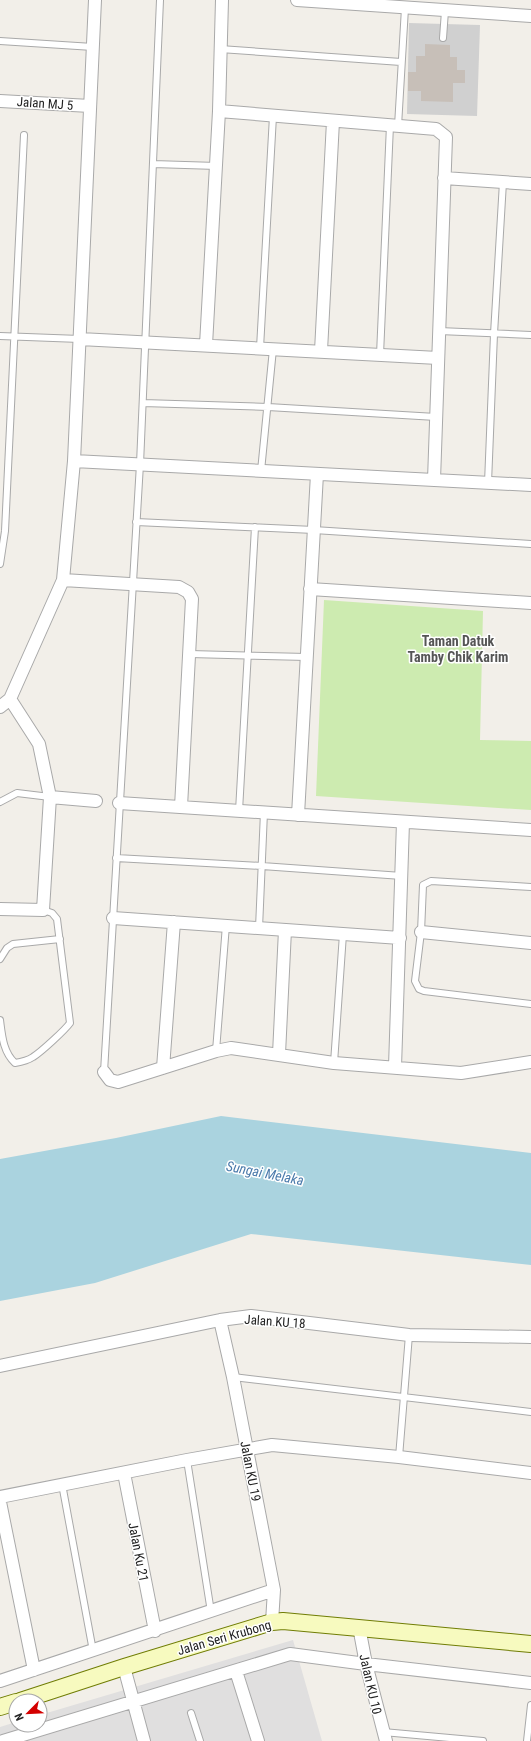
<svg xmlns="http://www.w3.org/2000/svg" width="531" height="1741" font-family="'Roboto Condensed',sans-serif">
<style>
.residential{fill:#e0dfdf}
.religious{fill:#d0d0d0}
.grass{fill:#cdebb0}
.water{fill:#aad3df}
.building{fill:#c7bfb8}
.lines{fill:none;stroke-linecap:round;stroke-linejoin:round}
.lane-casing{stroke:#a9a9a9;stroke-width:8}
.street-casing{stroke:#a9a9a9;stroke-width:14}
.secondary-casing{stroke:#707d05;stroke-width:18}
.lane{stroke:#fff;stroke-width:6}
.street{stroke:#fff;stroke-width:12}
.secondary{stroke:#f7fabf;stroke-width:16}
.labels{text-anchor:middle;stroke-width:3;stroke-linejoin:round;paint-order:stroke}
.street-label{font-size:13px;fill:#222;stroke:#fff}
.neighbourhood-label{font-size:14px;font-weight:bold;fill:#555;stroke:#fff}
.water-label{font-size:14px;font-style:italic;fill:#4a7aab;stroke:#fff}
</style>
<rect width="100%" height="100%" fill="#f2efe9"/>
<!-- residential -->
<path class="residential" d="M293 1640 322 1741H0V1727L16 1722V1725H40V1715Z"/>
<!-- religious -->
<path class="religious" d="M409 23 480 25 477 116 407 114Z"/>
<!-- grass -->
<path class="grass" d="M324 600 483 611 480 740 531 741V810L316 796Z"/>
<!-- water -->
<path class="water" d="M221 1116 531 1153V1265L251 1234 95 1283 0 1301V1159L116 1138Z"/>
<!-- building -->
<path class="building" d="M425 44 450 45V57H457V70H465V83H453V102L421 101V91H408V72H416V56H425Z"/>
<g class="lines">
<defs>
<path id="lane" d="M443 38 445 11
M0 41 93 47
M220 49 401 62
M398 126 405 8
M153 164 217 166
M439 331 531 335
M0 336 80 339
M260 348 273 116
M380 355 390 125
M143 403 268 407 436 417
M261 471 273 349
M488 483 494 334 503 182
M136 522 314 530 531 544
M0 564 5 531 24 135
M190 654 307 657
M0 802 17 793 50 797
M239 811 255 527
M116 858 262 866 402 876
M531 887 431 881 423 885 421 932 415 981 419 989 424 991 531 1004
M259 928 264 812
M0 959 7 948 13 944 60 939
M0 1020C2 1035 3 1052 15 1063 21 1062 27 1061 33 1057 41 1052 65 1030 70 1023L57 919 52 913 43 910
M216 1051 226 925
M334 1063 343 934
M104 1072 140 464 160 0
M233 1377 531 1412
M399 1457 409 1335
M187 1460 211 1612
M62 1484 93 1651
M191 1713 200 1741
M383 1732 483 1741
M527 1741 531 1705"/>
<path id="street" d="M297 0 531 16
M0 101 90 106
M219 111 436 129 446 137 434 480
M444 178 531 184
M80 339 438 358
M206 345 219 111 222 0
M321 351 333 121
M74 461 531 485
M63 580 179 587 188 592 192 599 181 807
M310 589 531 603
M0 707 10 699 63 580 74 461 95 0
M50 797 96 801
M119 803 531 830
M298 815 317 474
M0 909 43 910 50 797 39 744 10 699
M113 918 400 938
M421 932 531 943
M279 1054 285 930
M395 1067 403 822
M163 1068 174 922
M104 1072 110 1080 118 1082 216 1051 231 1048 334 1063 461 1073 531 1062
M220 1320 233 1377 274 1590 272 1622
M0 1366 220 1320 251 1316 409 1335 531 1337
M124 1473 155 1631
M0 1497 187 1460 272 1445 399 1457 531 1473
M0 1502 34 1670
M359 1627 366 1664 386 1741
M124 1667 144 1741
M236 1671 258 1741
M0 1681 274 1590
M3 1741 290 1654 366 1664 531 1683"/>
<path id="secondary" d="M20 1701 124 1667 272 1622 283 1621 531 1644
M0 1707 16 1702"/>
</defs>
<!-- lane casing -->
<use href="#lane" class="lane-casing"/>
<!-- street casing -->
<use href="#street" class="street-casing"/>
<!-- secondary casing -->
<use href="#secondary" class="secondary-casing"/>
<!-- lane -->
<use href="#lane" class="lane"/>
<!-- street -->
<use href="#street" class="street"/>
<!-- secondary -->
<use href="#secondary" class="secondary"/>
</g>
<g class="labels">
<!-- street labels -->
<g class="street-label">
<text transform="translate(45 103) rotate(4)" y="5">Jalan MJ 5</text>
<text transform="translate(275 1321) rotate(4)" y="5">Jalan KU 18</text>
<text transform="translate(251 1471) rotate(79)" y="5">Jalan KU 19</text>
<text transform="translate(139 1552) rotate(79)" y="5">Jalan Ku 21</text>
<text transform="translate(224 1637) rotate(-16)" y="5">Jalan Seri Krubong</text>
<text transform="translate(371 1684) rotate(77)" y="5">Jalan KU 10</text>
</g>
<!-- neighbourhood labels -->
<g class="neighbourhood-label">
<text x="458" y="646">Taman Datuk<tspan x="458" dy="16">Tamby Chik Karim</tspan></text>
</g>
<!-- water labels -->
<g class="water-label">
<text transform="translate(265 1173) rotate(11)" y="5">Sungai Melaka</text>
</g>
</g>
<!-- north arrow -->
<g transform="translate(28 1713) rotate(246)"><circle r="19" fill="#ffffff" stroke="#a7a7a7"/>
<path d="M0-3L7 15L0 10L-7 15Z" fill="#d40000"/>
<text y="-6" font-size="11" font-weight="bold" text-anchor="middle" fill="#222222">N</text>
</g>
</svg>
